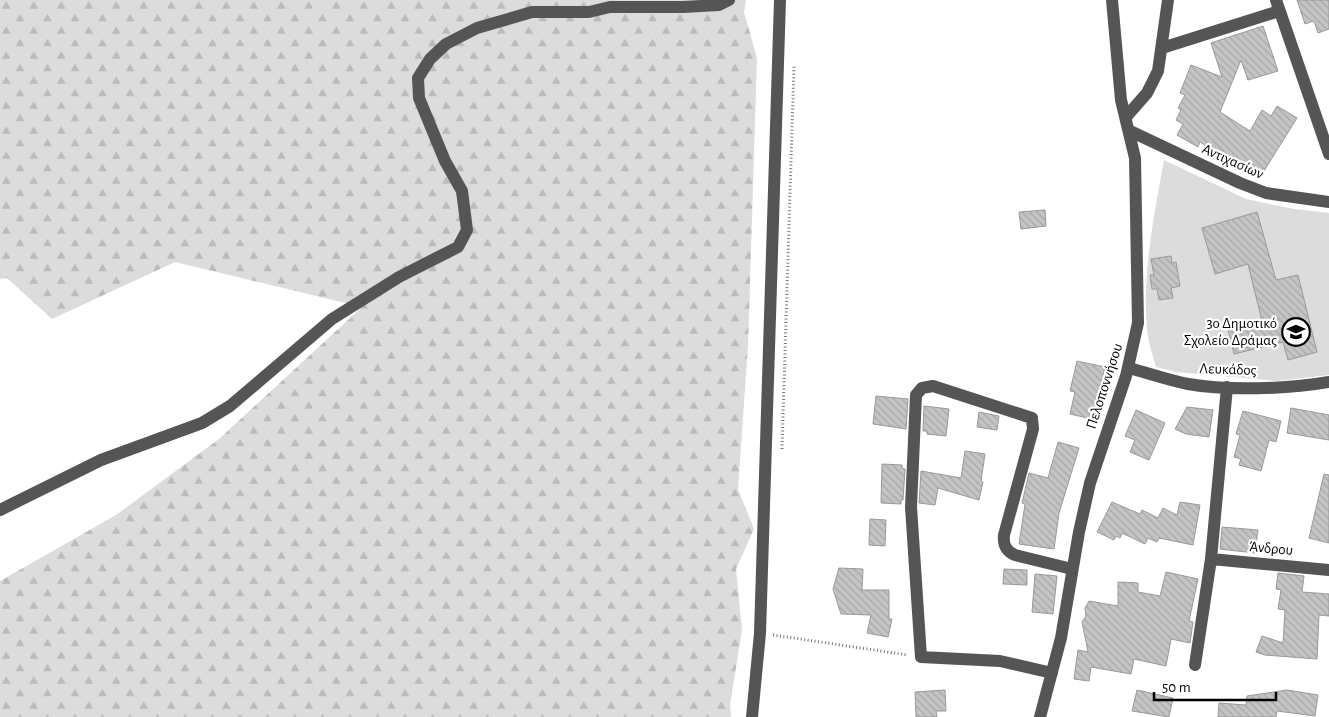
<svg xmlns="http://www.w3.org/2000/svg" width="1329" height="717" font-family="'Alegreya Sans',sans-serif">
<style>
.green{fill:#dcdcdc}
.forest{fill:url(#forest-firs)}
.building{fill:url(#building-back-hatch);stroke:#999}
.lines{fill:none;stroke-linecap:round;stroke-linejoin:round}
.path{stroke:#777;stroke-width:3;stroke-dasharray:1 2.5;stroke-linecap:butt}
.minor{stroke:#555;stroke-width:12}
.labels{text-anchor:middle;stroke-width:4.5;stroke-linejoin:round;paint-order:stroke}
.street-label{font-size:15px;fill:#000;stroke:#fff}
.poi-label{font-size:15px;fill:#000;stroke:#fff;text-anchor:end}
</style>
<defs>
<pattern id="forest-firs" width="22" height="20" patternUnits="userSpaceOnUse" patternTransform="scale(1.25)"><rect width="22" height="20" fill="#dcdcdc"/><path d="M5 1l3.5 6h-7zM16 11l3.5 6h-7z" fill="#bbb"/></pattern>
<pattern id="building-back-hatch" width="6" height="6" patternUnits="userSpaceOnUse" patternTransform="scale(1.25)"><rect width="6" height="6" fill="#c4c4c4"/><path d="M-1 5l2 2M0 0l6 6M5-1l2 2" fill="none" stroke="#a7a7a7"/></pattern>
</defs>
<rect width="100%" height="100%" fill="#fff"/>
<!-- green -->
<path class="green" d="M1164 160 1246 199 1294 209 1329 213V375L1277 381 1176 372 1156 367C1153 355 1148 342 1147 329 1142 272 1154 216 1164 160Z"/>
<!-- forest -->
<path class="forest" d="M0 0H746L744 12 757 58 748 346 738 489 754 529 736 569 742 630 730 705 731 717H0V581L116 515 219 439 362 307 175 262 52 319 7 278 0 279Z"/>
<!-- building -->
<path class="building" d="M1297 0H1329V29L1318 33 1314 21 1305 24Z
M1263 26 1278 71 1248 80 1241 60 1220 112 1250 131 1262 110 1271 116 1277 106 1297 118 1259 179 1200 142 1198 147 1177 135 1183 124 1176 120 1181 110 1178 108 1185 95 1180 93 1191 65 1222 77 1211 43Z
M1045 210 1046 226 1021 229 1019 212Z
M1257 212 1276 280 1298 275 1317 352 1288 360 1283 342 1234 354 1228 329 1262 321 1248 264 1215 274 1202 228Z
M1171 256 1172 263 1176 262 1180 286 1171 288 1173 298 1159 300 1157 289H1152L1150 275H1154L1151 259Z
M1077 361 1105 367 1092 419 1070 414 1075 392 1070 391Z
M876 396 908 399 906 429 873 424Z
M924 406 949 409 946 436 927 434V431H923Z
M1187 407 1213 410 1209 437 1186 434 1175 429Z
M1291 408 1329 415V440L1287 433Z
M1136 410 1165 423 1149 460 1130 452 1135 440 1125 436Z
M1243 411 1281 421 1276 442 1269 440 1261 471 1239 465 1241 459 1234 457 1240 435 1236 434Z
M979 412 999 416 997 430 977 427Z
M1058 442 1079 448 1059 513 1054 549 1019 544 1025 504 1022 503 1029 473 1048 478Z
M965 451 985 454 981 481 983 482 979 500 938 488 935 505 919 503 921 471 961 478Z
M882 464 902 465V468L905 469 903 500H901V504L881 503Z
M1324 474 1329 475V543L1309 538Z
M1112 502 1140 514 1142 510 1158 518 1163 508 1177 515 1180 502 1200 505 1193 545 1159 538 1157 542 1148 538 1145 544 1122 533 1120 538 1116 536 1114 540 1097 532Z
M870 519 886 520 885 546 869 545Z
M1222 527 1258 530 1255 553 1220 549Z
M839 568 863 569 862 590H889V619H892L888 637 867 633 871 615 841 614 833 589Z
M1004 569 1027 570V585L1003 584Z
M1166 572 1198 579 1189 621 1193 622 1190 643 1171 639 1166 666 1134 659 1131 674 1091 667 1089 681 1074 679 1078 650 1088 652 1082 622 1086 616 1085 608 1089 601 1118 606V582L1138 583V592L1160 596Z
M1278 573 1304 576 1302 592 1329 594V616L1319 615 1317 659 1265 655 1256 652 1262 636 1283 643 1285 610 1278 609 1281 590 1276 589Z
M1035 574 1057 576 1053 614 1032 612Z
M945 690 946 711H936L937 717H916L915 692Z
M1137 690 1173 698 1169 717 1132 711Z
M1287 690 1318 695 1315 716 1277 711 1276 717H1218L1219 703 1246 705 1247 696Z"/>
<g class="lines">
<!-- path -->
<path class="path" d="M782 449 794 66
M773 635 908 655"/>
<!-- minor -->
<path class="minor" d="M1276 0 1329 154
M1162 48 1279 11
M1126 117 1147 93 1158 71 1168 0
M1130 131 1240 183 1266 193 1329 202
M1129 368C1148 373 1168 380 1188 384 1227 391 1289 389 1329 382
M0 510 101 460 202 423 230 406 332 319 399 277 458 247 467 230 462 191 445 161 419 98 418 78 430 59 446 44 477 28 532 12H589L610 7H683L719 5 729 0
M1211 559 1329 570
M1195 665 1211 559 1227 387
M1052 673 1000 661 921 657 911 507 916 395 922 388 933 386 1032 418 1033 429 1004 535C1003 545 1006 551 1015 555L1072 569
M752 717 760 633 780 0
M1040 717 1061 638 1079 532 1090 483 1126 376 1138 323 1135 158 1121 100 1112 0"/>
</g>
<!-- icons -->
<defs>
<symbol id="school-ring" viewBox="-11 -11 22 22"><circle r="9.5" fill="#fff" stroke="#000" stroke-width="1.5"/><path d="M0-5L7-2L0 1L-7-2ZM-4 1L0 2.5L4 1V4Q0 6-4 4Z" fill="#000"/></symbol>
</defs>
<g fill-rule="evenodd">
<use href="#school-ring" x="1280" y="316" width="32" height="32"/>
</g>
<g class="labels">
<!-- street labels -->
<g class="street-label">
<text transform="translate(1233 161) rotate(24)" y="5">Αντιχασίων</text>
<text transform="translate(1228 369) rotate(2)" y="5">Λευκάδος</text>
<text transform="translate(1104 386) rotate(-72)" y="5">Πελοποννήσου</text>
<text transform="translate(1271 548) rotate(5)" y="5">Άνδρου</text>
</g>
<!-- poi labels -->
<g class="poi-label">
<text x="1277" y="328">3ο Δημοτικό<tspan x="1277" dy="17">Σχολείο Δράμας</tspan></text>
</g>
</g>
<!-- scale -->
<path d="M1154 692v8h122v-8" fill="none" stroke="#000000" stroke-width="2.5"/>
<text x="1162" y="692" font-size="15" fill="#000000" stroke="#ffffff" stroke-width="4" paint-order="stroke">50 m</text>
</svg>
